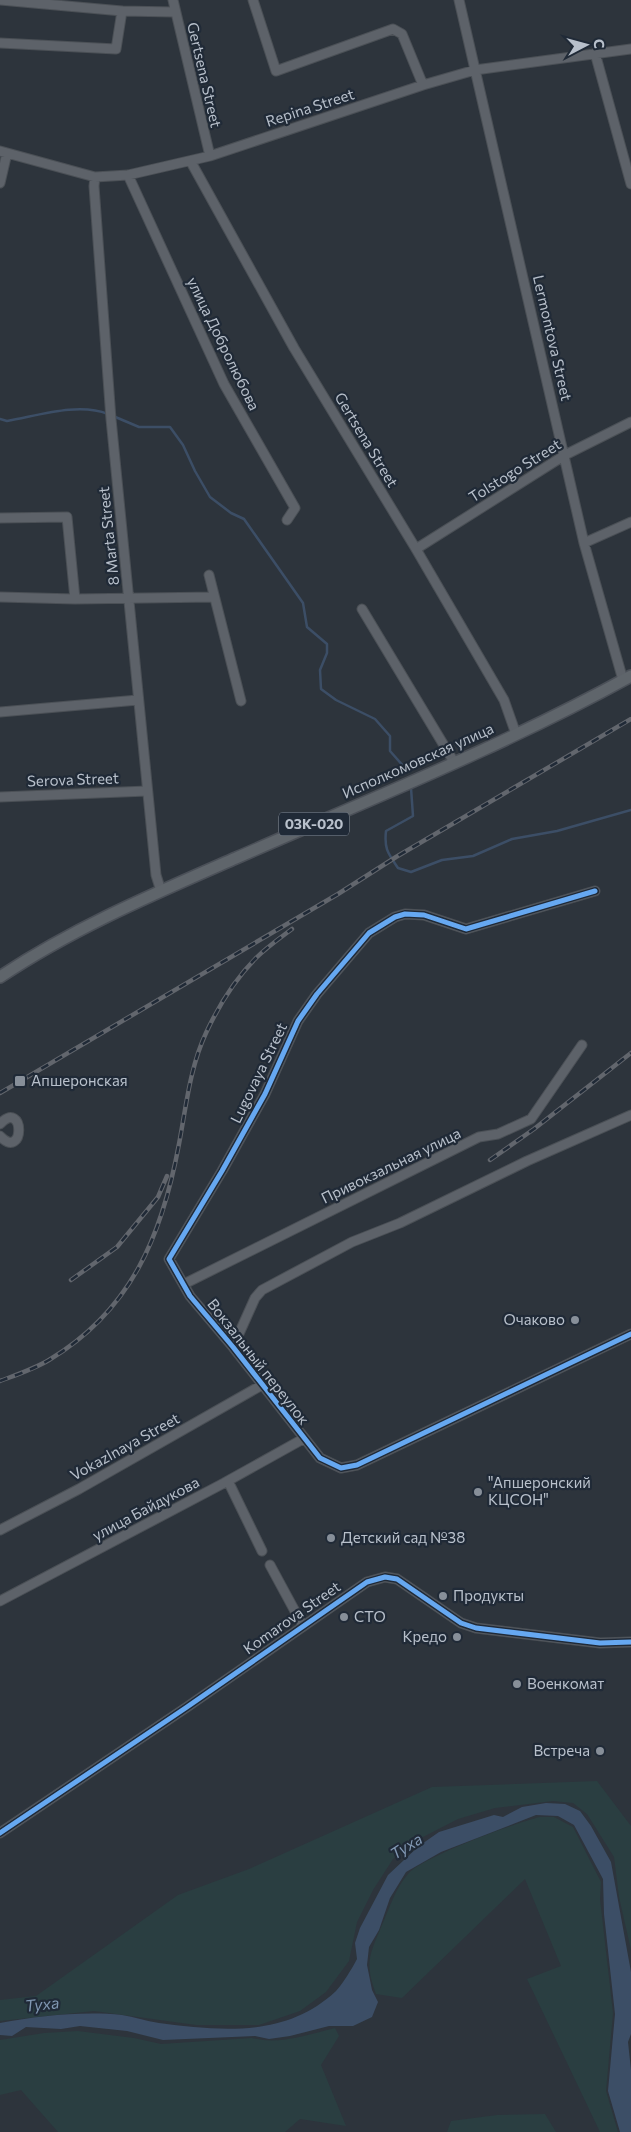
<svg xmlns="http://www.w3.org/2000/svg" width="631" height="2132" font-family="Commissioner,sans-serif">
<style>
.green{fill:#2a3e41}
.water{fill:#3c4e66}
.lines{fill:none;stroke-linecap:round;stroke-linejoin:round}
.stream{stroke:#3c4e66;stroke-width:2.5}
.minor-casing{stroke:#4b5056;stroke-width:11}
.major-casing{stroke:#4b5058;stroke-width:14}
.minor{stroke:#5d6269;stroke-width:9}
.major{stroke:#5f656b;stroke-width:11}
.rail-casing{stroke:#62666d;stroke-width:4.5}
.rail{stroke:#202a37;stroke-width:2.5;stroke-dasharray:8;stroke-linecap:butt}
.cycleway-casing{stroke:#202a37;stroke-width:8}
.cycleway{stroke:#66a8f1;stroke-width:5}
.poi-dot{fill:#878f99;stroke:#202a37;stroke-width:2}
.labels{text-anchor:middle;stroke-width:4.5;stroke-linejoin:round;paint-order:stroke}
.shield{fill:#202a37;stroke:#8a939f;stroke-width:1}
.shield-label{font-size:14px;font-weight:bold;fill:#b8c0cb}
.street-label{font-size:15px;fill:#b8c0cb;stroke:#202a37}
.poi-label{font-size:15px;fill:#b8c0cb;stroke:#202a37;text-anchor:start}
.water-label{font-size:16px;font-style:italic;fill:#8097b2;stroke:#202a37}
</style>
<rect width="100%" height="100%" fill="#2d343c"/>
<!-- green -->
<path class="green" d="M597 1781 631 1826V1950L619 1897 614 1857 587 1814 573 1803 553 1801 495 1808 458 1819 421 1838 393 1859 373 1890 357 1922 349 1961 326 1992 300 2011 259 2025H196L94 2011 0 2021V2000L36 1996 178 1895 249 1869 432 1787Z
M540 1817H554L573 1827 601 1882 600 1899 613 2013 606 2091 618 2132H600L527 1979 561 1966 525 1879 402 1998 376 1994C364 1962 370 1954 382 1925 390 1907 395 1889 408 1874 420 1858 517 1822 540 1817Z
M335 2028 339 2036 321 2065 346 2126 300 2119 285 2132H58L21 2090 0 2095V2040L44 2033 78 2031 134 2038 161 2044 252 2038C280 2045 307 2035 335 2028Z
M545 2114 556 2132H447L451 2121 497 2115Z"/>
<!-- water -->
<path class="water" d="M546 1803 565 1804 580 1811 591 1826 611 1862 631 1972V2034L628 2042 631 2070V2132H620L608 2091 615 2014 604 1914 603 1879 574 1825 558 1816 536 1815 441 1852 406 1872 390 1898 379 1930 369 1947 367 1965 372 1990 378 2002 372 2017 353 2026H329L290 2036 269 2039 255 2036 163 2040 127 2031 80 2026 61 2029 26 2027 12 2036 0 2035V2023C39 2016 82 2011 122 2015 134 2017 146 2021 159 2023 221 2031 286 2038 336 1991 344 1982 351 1970 357 1959L355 1943 360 1928 388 1875 419 1846 439 1832 494 1815 503 1817 522 1807Z"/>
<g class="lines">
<!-- stream -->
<path class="stream" d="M113 416 139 427H170L183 445 195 471 210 497 231 513 244 519 303 603 307 627 327 644V653L320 670 321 689 336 700 375 719 390 736V751L405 768
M0 419 7 421C37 416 78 402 108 414
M411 788 413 816 386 831C384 849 388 853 398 868L411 872 442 860 473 856 512 839 557 831 631 810"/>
<defs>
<path id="minor" d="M0 0 122 11 175 12
M173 0 210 156
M253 0 276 71 393 29 402 34 423 85
M459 0 584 543 623 680
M0 43 116 49 122 11
M595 53 631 184
M0 151 95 177 128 175 210 156 423 85 475 70 631 49
M191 162 294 348 416 549 504 700 516 734
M128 175 224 384 295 508 287 520
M95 177 94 186 111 419 156 875 161 891
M0 183 7 153
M0 518 67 517 75 599
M584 543 631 522
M416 549 565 455 631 422
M209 575 241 701
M0 597 75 599 214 597
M362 609 454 762
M0 712 138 700
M0 797 147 791
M595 891 466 929 424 915 405 914 395 917 369 933 317 994 298 1021 265 1094 222 1171 169 1259 190 1296 233 1347 320 1458 341 1468 357 1465 631 1334
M0 1124C25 1098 25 1162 0 1136
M184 1284 479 1137 498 1134 531 1119 582 1045
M233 1347 255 1298 262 1290 352 1242 400 1223 527 1161 631 1115
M228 1481 262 1551
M0 1530 79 1489 262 1385
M270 1565 303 1626
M0 1601 224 1483 303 1439
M0 1833 187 1707 367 1582 385 1577 397 1579 461 1623 476 1628 600 1643 631 1642"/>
<path id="major" d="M0 977C73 928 156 893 236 858 368 800 504 746 631 676"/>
</defs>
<!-- minor casing -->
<use href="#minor" class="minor-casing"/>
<!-- major casing -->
<use href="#major" class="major-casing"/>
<!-- minor -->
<use href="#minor" class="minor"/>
<!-- major -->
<use href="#major" class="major"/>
<defs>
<path id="rail" d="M0 1093 338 894 396 857 631 719
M490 1160 534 1129 631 1053
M71 1280 117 1247 158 1197 167 1176
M0 1381C16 1375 34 1369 49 1360 132 1310 162 1235 179 1144 186 1107 190 1067 206 1033 218 1007 236 978 256 958 267 947 280 938 292 929"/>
</defs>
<!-- rail casing -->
<use href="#rail" class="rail-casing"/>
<!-- rail -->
<use href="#rail" class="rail"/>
<defs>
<path id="cycleway" d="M595 891 466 929 424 915 405 914 395 917 369 933 317 994 298 1021 265 1094 222 1171 169 1259 190 1296 233 1347 320 1458 341 1468 357 1465 631 1334
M0 1833 187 1707 367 1582 385 1577 397 1579 461 1623 476 1628 600 1643 631 1642"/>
</defs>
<!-- cycleway casing -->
<use href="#cycleway" class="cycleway-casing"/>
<!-- cycleway -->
<use href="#cycleway" class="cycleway"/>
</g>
<!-- markers -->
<g class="poi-dot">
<rect x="14" y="1075" width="12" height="12" rx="2.5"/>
<circle cx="575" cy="1320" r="5"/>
<circle cx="478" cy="1492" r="5"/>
<circle cx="331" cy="1538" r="5"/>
<circle cx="443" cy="1596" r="5"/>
<circle cx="344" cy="1617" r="5"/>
<circle cx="457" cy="1637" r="5"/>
<circle cx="517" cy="1684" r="5"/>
<circle cx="600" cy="1751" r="5"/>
</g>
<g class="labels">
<!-- shield labels -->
<rect class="shield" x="279" y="812.5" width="70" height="23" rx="4"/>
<g class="shield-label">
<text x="314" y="829">03К-020</text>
</g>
<!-- street labels -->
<g class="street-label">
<text transform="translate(204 75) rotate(77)" y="5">Gertsena Street</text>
<text transform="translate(310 108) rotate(-18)" y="5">Repina Street</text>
<text transform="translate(552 338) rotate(77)" y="5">Lermontova Street</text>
<text transform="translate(223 344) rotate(64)" y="5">улица Добролюбова</text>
<text transform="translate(366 440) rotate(59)" y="5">Gertsena Street</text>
<text transform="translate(515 471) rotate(-32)" y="5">Tolstogo Street</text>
<text transform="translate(109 536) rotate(-96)" y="5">8 Marta Street</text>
<text transform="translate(418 761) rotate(-24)" y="5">Исполкомовская улица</text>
<text transform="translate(73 780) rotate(-2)" y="5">Serova Street</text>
<text transform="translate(259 1073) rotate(-64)" y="5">Lugovaya Street</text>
<text transform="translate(391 1166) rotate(-26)" y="5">Привокзальная улица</text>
<text transform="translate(258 1362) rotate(52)" y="5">Вокзальный переулок</text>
<text transform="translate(125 1447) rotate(-29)" y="5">Vokazlnaya Street</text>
<text transform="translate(146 1509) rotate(-28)" y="5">улица Байдукова</text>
<text transform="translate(292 1618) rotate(-35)" y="5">Komarova Street</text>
</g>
<!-- poi labels -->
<g class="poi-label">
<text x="31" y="1086">Апшеронская</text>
<text x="565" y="1325" text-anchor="end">Очаково</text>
<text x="488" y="1488">"Апшеронский<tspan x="488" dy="17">КЦСОН"</tspan></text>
<text x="341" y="1543">Детский сад №38</text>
<text x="453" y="1601">Продукты</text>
<text x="354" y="1622">СТО</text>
<text x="447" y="1642" text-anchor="end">Кредо</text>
<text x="527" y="1689">Военкомат</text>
<text x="590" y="1756" text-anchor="end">Встреча</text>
</g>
<!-- water labels -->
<g class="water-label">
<text transform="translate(406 1846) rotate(-32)" y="6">Туха</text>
<text transform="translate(42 2004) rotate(-6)" y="6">Туха</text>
</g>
</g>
<!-- north arrow -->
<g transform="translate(586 45) rotate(84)" stroke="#202a37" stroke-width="4" paint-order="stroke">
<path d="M0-4L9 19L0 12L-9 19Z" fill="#b8c0cb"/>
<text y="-8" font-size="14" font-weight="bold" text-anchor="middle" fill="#b8c0cb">С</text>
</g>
</svg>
